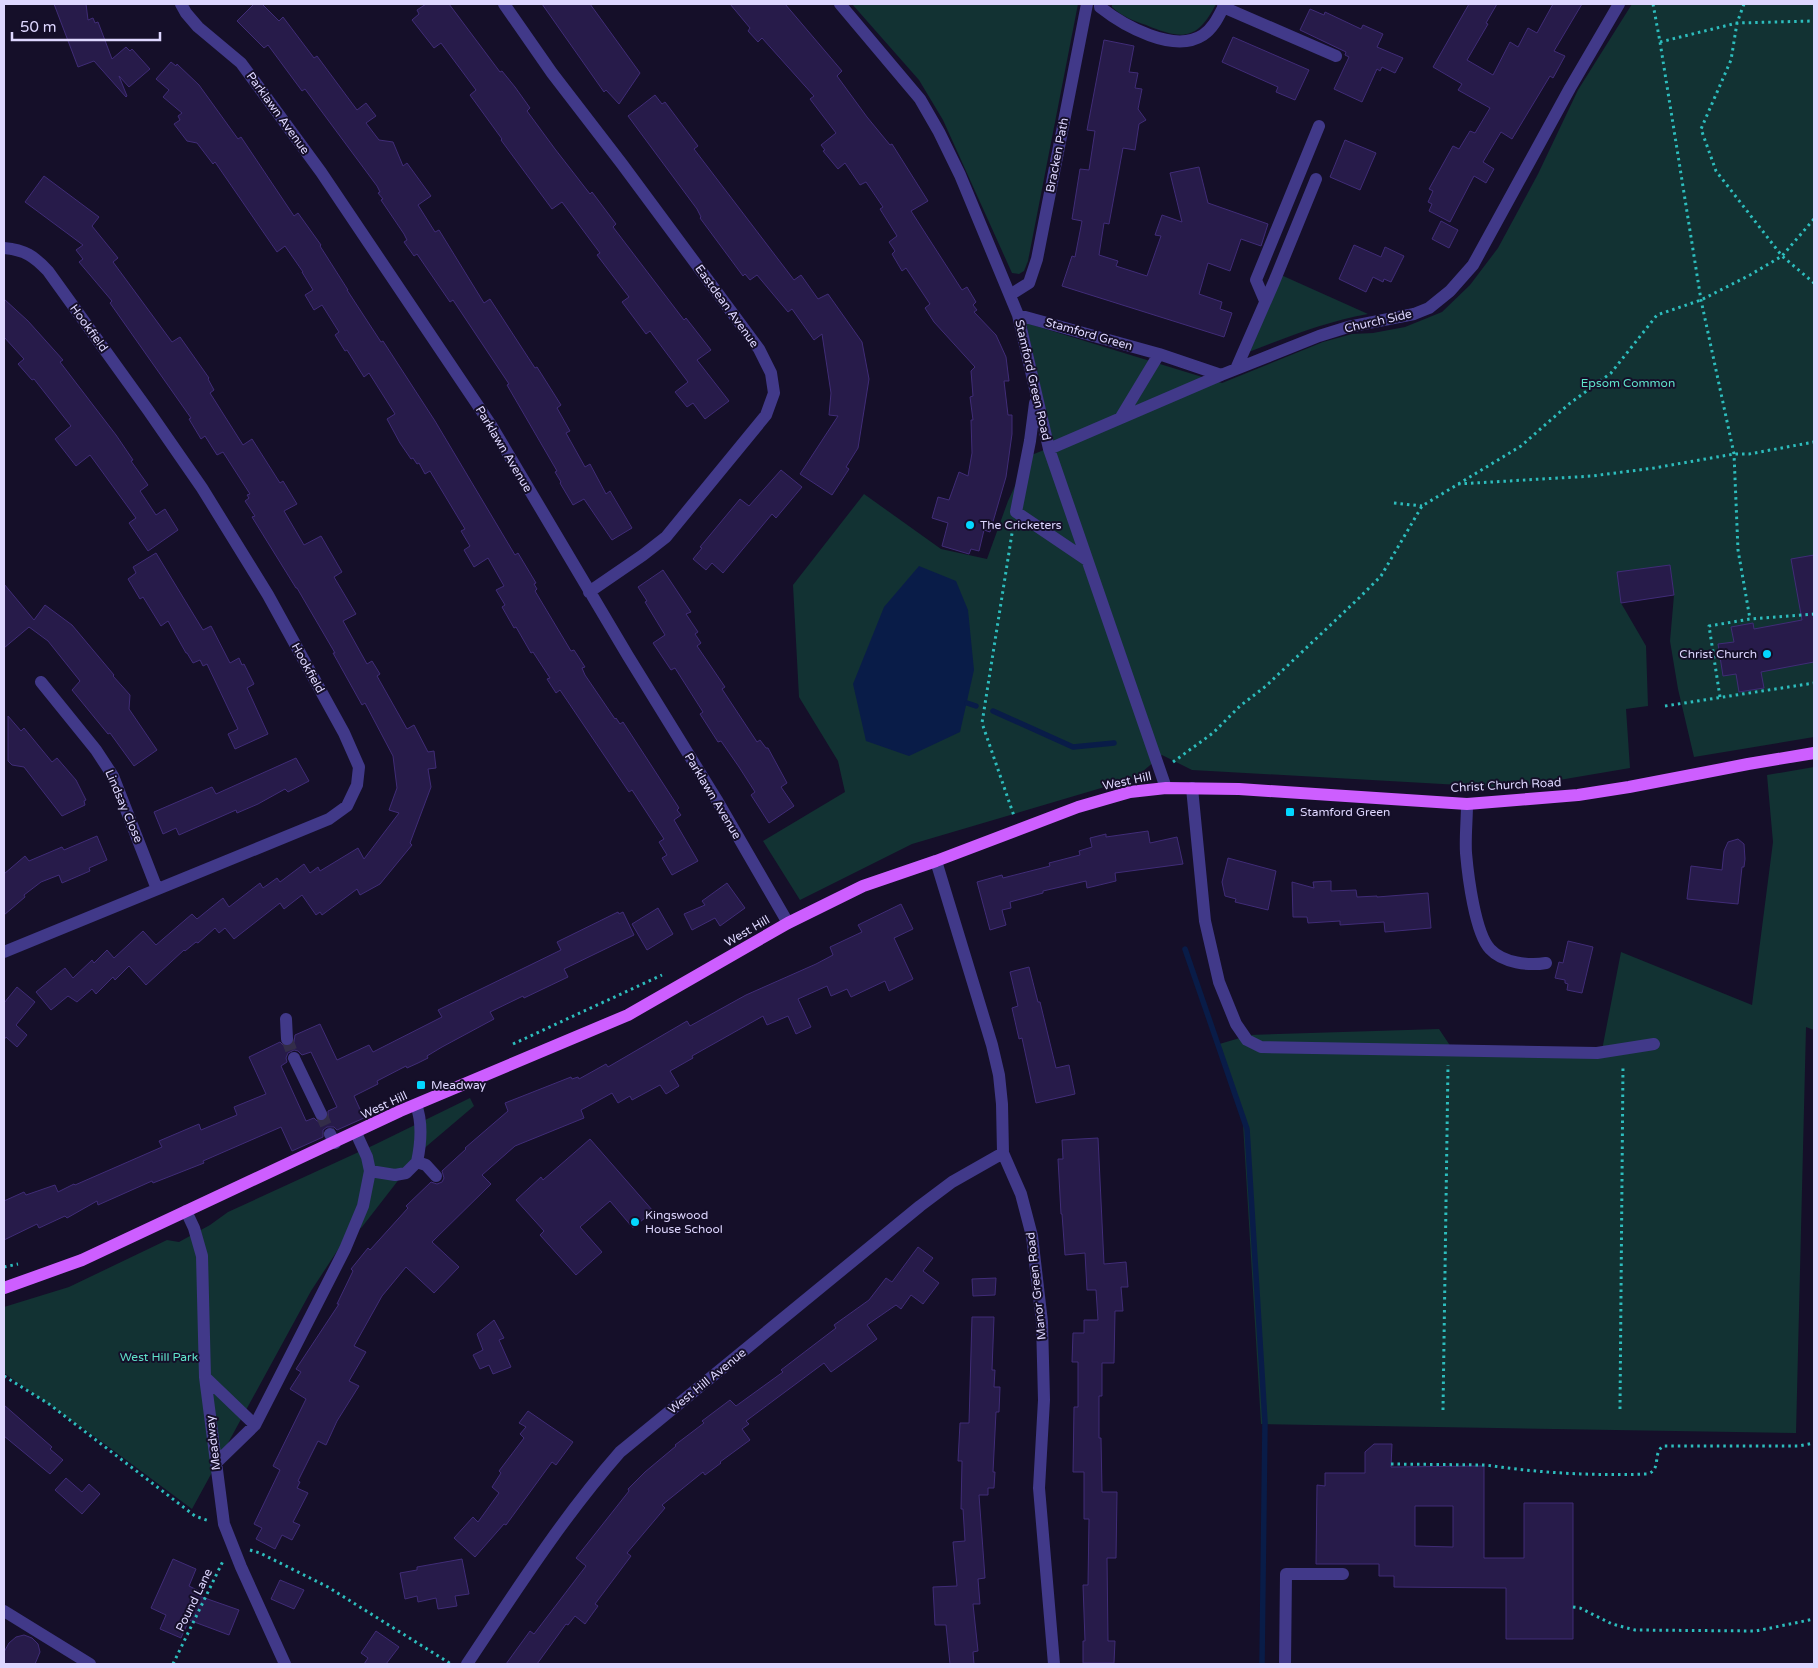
<svg xmlns="http://www.w3.org/2000/svg" width="1818" height="1668" font-family="'Varela Round',sans-serif">
<style>
.green{fill:#123233}
.water{fill:#091c48}
.lines{fill:none;stroke-linecap:round;stroke-linejoin:round}
.stream{stroke:#091c48;stroke-width:5.5}
.building{fill:#271b4a;stroke:#402c77;fill-rule:evenodd}
.minor-tunnel{stroke:#332d49;stroke-width:12;stroke-dasharray:12 6;stroke-linecap:butt}
.path{stroke:#2dbdbd;stroke-width:3;stroke-dasharray:2.5 4;stroke-linecap:butt}
.minor{stroke:#413989;stroke-width:12}
.major{stroke:#cd5eff;stroke-width:12}
.poi-dot{fill:#03d7ff;stroke:#150f29;stroke-width:2}
.labels{text-anchor:middle;stroke-width:4;stroke-linejoin:round;paint-order:stroke}
.street-label{font-size:12px;fill:#ded7ff;stroke:#150f29}
.park-label{font-size:12px;fill:#5fe3ca;stroke:#150f29}
.poi-label{font-size:12px;fill:#ded7ff;stroke:#150f29;text-anchor:start}
</style>
<rect width="100%" height="100%" fill="#150f29"/>
<!-- green -->
<path class="green" d="M852 4H1078L1028 261 1024 271 1019 274 1012 273 943 120 919 80Z
M1112 4H1216C1197 41 1182 40 1146 25 1134 21 1121 16 1112 7Z
M1632 4H1814V737L1694 757 1678 689 1670 641 1674 595 1670 566 1617 572 1621 603 1646 646 1648 706 1626 709 1630 768 1513 788 1192 770 1162 755 1135 778 912 844 800 900 763 841 845 792 838 761 799 697 793 585 864 494 941 549 987 559 1008 501 1029 456 1054 446 1026 323 1222 383 1323 342 1352 334 1373 333 1405 327 1442 312 1470 285 1498 248 1538 174 1578 90Z
M1281 275 1368 314C1325 322 1287 337 1246 353Z
M1814 767V1030L1806 1027 1796 1433 1261 1424 1243 1124 1216 1045 1250 1035 1439 1029 1451 1047 1602 1050 1621 952 1752 1005 1773 842 1767 775Z
M470 1098 474 1106 421 1151 362 1227 343 1242 311 1291 192 1509 98 1439 4 1373V1307L69 1287 167 1240 179 1242 210 1225 228 1212 374 1145Z"/>
<!-- water -->
<path class="water" d="M919 566 956 581 968 610 974 670 960 732 909 756 866 741 853 684 884 607Z"/>
<g class="lines">
<!-- stream -->
<path class="stream" d="M967 703 976 706
M993 711 1073 747 1114 743
M1185 949 1247 1129 1265 1422 1262 1664"/>
</g>
<!-- building -->
<path class="building" d="M54 4H86L88 20 93 18 95 23 98 22 112 59 126 47 130 51 132 49 150 69 129 87 119 76 127 96 126 97 94 61 78 67Z
M254 4H262L279 21 283 17 314 58 317 56 357 110 366 103 376 116 366 123 379 140 393 142 403 166 407 163 431 196 418 205 435 232 439 230 484 303 490 299 535 368 537 367 561 405 557 408 570 431 566 433 585 467 590 464 606 494 610 491 632 528 612 540 584 499 573 505 560 483 561 482 555 472 557 471 507 385 509 384 453 300 450 302 417 254 414 256 404 242 407 240 404 234 381 200 383 199 378 193 380 192 377 186 305 89 302 91 268 45 264 48 237 21Z
M426 4H449L500 72 502 71 515 87 530 108 527 111 555 149 590 194 592 192 616 224 613 227 684 320 686 318 711 350 697 360 729 401 705 419 693 403 687 407 675 392 688 382 650 331 646 334 622 302 629 297 597 255 600 253 562 202 552 209 501 140 502 139 470 95 476 90 441 43 434 48 412 20 419 14 417 10Z
M542 4H590L640 73 619 104 606 90 604 92Z
M730 4H785L842 71 837 76 867 117 890 145 892 144 928 201 911 211 962 290 967 287 976 302 973 305 977 310 974 312 996 335 1006 357 1009 381H1004L1008 415H1012V434L1006 477 990 532 984 530 979 551 971 549 969 554 942 546 948 523 932 518 938 497 949 500 959 472 968 476 972 453 971 420H973L970 397 973 396 971 371 975 367 934 322 925 308 930 304 906 268 902 271 892 254 895 251 889 242 897 236 880 209 883 207 866 182 860 185 845 163 838 169 823 151 825 150 821 145 836 133 810 99 814 96 762 38 758 42 748 31 750 28Z
M1469 4H1497L1486 23 1488 24 1467 60 1493 75 1510 42 1518 47 1528 28 1537 33 1553 4H1582L1554 51 1565 56 1553 78 1550 76 1512 139 1501 132 1483 162 1494 169 1486 183 1474 176 1450 222 1429 211 1432 204 1428 202 1433 191 1429 189 1453 146 1459 149 1470 131 1475 133 1490 108 1458 90 1462 84 1433 67Z
M1310 9 1324 15 1325 12 1361 29 1363 25 1383 34 1377 47 1403 58 1395 73 1382 67 1380 71 1377 69 1362 102 1334 89 1349 57 1345 55 1346 52 1300 30Z
M1233 37 1309 70 1295 100 1276 92 1278 87 1222 62Z
M1104 40 1134 46 1129 72 1138 73 1135 88 1142 89 1138 109 1146 120 1139 124 1135 150 1123 148 1109 224 1104 223 1099 255 1118 261 1116 266 1147 276 1161 236 1155 235 1162 215 1182 222 1170 173 1199 167 1208 203 1268 224 1261 246 1241 239 1230 271 1208 263 1199 294 1222 302 1220 309 1232 313 1224 337 1062 286 1072 256 1075 257 1082 221 1072 219 1080 169 1089 170 1095 131 1087 130Z
M171 62 176 66 177 64 199 85 238 139 241 137 294 216 298 213 321 245 320 246 348 290H347L381 342 383 341 435 421 515 555 518 553 536 583 534 584 537 589 535 591 571 651 574 650 585 667 582 668 585 675 615 719 616 718 620 724 623 722 679 808 677 810 681 815 674 820 698 861 672 875 662 858 667 855 659 842 664 839 632 790 629 792 560 690 556 693 547 679 550 678 533 652 531 653 516 627 514 628 502 607 505 605 496 590 504 586 488 558 474 567 464 550 470 546 461 531 465 529 430 471 425 474 419 463 417 464 413 458 411 459 400 443 387 419 395 414 369 373 364 377 347 350 345 351 335 335 339 332 322 305 314 310 305 295 313 290 302 272H303L285 246 277 252 215 162 213 164 197 143 187 141 174 124 180 120 178 116 182 113 163 97 169 90 156 79Z
M655 95 662 104 665 102 698 146 694 149 794 280 801 275 818 299 828 294 862 342 869 379 858 448 846 467 849 469 832 495 800 474 838 416 829 415 831 393 822 334 814 340 792 309 788 312 757 275 750 280 745 274 743 276 700 218 701 217 697 209 628 116Z
M1345 140 1376 153 1360 190 1330 177Z
M44 176 99 217 92 226 118 258 113 262 172 342 180 337 209 378 208 379 214 390 210 393 243 445 252 439 280 483 283 481 297 504 284 511 304 545 321 536 342 572 334 577 356 614 343 621 367 664 372 661 380 674 377 676 407 729 414 725 428 752 434 751 436 768 428 769 431 787 410 843 412 845 380 884 360 895 357 889 322 915 320 912 316 915 302 895 284 909 280 903 234 939 225 928 219 933 215 928 198 943 196 942 185 951 184 950 146 985 129 966 115 980 113 977 96 994 92 989 77 1002 68 996 51 1010 36 992 65 968 73 978 92 960 94 963 107 950 114 958 143 931 156 945 192 914 197 919 223 898 229 907 260 883 263 888 277 878 280 882 304 864 310 873 318 867 320 871 358 848 364 859 399 813 389 810 397 788 393 756 365 703 362 705 333 653H335L297 588H296L252 517 255 516 245 501 249 498 247 495 250 494 223 452 217 455 205 436 201 439 189 419 191 418 110 303 112 301 79 262 83 259 76 250 83 245 25 202Z
M1441 221 1458 230 1449 248 1432 239Z
M1354 245 1381 257 1385 247 1404 256 1391 282 1384 279 1383 282 1373 277 1366 292 1339 279Z
M4 299 28 321 63 360 60 362 116 435 133 460 131 461 148 485 140 491 156 515 165 509 178 530 148 551 129 523 136 518 90 455 76 466 55 439 71 426 34 379 32 380 18 364 24 359 4 337Z
M781 470 802 487 776 518 772 514 723 573 712 563 706 570 693 559 702 548 700 547 740 499 749 506Z
M156 553 203 630 211 626 230 663 239 658 242 665 244 664 254 684 247 688 268 734 235 749 228 734 238 729 207 664 203 666 200 660 193 663 187 653H186L168 621 161 626 143 597 140 599 128 579 136 573 133 567Z
M1814 555V662L1761 672 1764 688 1739 692 1736 674 1723 676 1718 644 1734 642 1731 627 1753 623 1754 629 1802 620 1791 559Z
M1670 565 1674 595 1621 603 1617 572Z
M663 570 691 612 686 614 698 632 695 634 701 643 697 646 725 687 722 689 757 742 760 740 766 748H768L787 783 781 787 794 806 769 823 751 795 755 792 739 767 721 741 718 742 700 714 703 712 675 668 671 670 653 643 665 635 645 602 647 601 638 587Z
M4 584 34 620 45 605 72 625 114 675 113 676 130 695 129 709 157 750 134 766 110 733 108 734 72 690 80 681 48 641 29 627 4 648Z
M8 716 21 731 24 728 52 762 57 758 76 780 86 800 84 801 85 805 62 816 24 767 12 765 8 761Z
M296 758 309 781 288 792 285 789 258 804 237 813 236 810 179 835 176 828 163 834 154 812 212 787 216 794Z
M1148 831 1150 843 1177 837 1183 864 1115 873 1116 881 1087 888 1086 881 1043 891V893L1010 902 1011 908 1002 910 1006 925 990 930 977 882 1002 875 1003 878 1050 866 1049 863 1080 855 1079 851 1092 847 1090 838 1106 834V837Z
M97 836 107 860 89 868 90 871 62 883 59 875 41 882 24 895 25 897 4 915V874L25 856 29 861 62 847 64 850Z
M1738 839 1744 844 1745 859 1744 867H1742L1738 904 1687 899 1691 866 1722 870 1724 851 1728 842Z
M1228 858 1276 871 1268 910 1235 902 1236 899 1225 896 1222 882Z
M1331 881V891L1356 890 1357 897 1377 896V897L1428 893 1431 928 1385 932 1384 922 1340 925V921L1308 923 1307 917H1293L1292 882 1314 888 1313 882Z
M727 883 745 908 720 926 715 918 692 930 684 914 705 905 702 901Z
M901 904 913 929 894 938 913 979 889 991 885 981 851 997 847 989 831 996 827 986 798 999 811 1027 796 1034 788 1016 767 1025 763 1016 692 1056 693 1058 670 1071 679 1086 666 1094 660 1085 632 1100 630 1096 618 1103 612 1093 581 1110 584 1118 515 1146 482 1175 491 1184 432 1242 459 1267 434 1293 406 1267 382 1296 354 1346 366 1352 349 1381 359 1386 337 1421 326 1445 318 1441 298 1481 300 1482 297 1488 308 1493 293 1522 300 1525 292 1540 282 1535 275 1549 256 1539 262 1528 254 1524 280 1470 273 1466 306 1399 290 1389 301 1372 296 1369 339 1304H337L353 1271 351 1269 368 1248 370 1250 408 1208 406 1206 431 1182 437 1184 442 1182 444 1178 442 1171 466 1149 465 1148 508 1111 505 1103 571 1077 572 1079 578 1077 579 1079 606 1064 608 1067 687 1021 690 1026 746 995 816 964 833 955 830 947 862 932 858 925Z
M658 908 673 934 647 950 632 924Z
M618 912 619 914 623 912 634 935 564 969 568 977 524 998 523 996 490 1012 494 1019 442 1047 427 1056 428 1058 418 1063 407 1068 406 1066 377 1081 378 1084 354 1096 364 1118 337 1130 334 1127H327L323 1130V1137L292 1151 281 1127 203 1161 204 1163 153 1183 152 1181 98 1205 97 1201 67 1218 65 1216 39 1228 37 1224 4 1240V1201L24 1192 26 1195 55 1185 58 1192 74 1184 75 1185 162 1147 159 1141 199 1124 201 1130 237 1115 234 1107 266 1094 249 1057 280 1042 284 1046H291L294 1042 295 1035 320 1024 337 1060 369 1045 373 1052 442 1017 438 1010 561 950 557 942ZM294 1050 298 1051 302 1055 311 1052 337 1107 328 1111V1118L324 1121H317L314 1118 306 1121 281 1066 287 1062 286 1058 288 1053Z
M1568 941 1593 947 1582 993 1567 990 1568 984 1565 983V980L1555 978 1559 962 1563 963Z
M1029 967 1038 1002H1040L1056 1068 1069 1065 1075 1094 1036 1103 1022 1038 1019 1039 1012 1008 1018 1006 1010 972Z
M17 987 35 1002 16 1025 27 1035 17 1047 6 1037 4 1040V1003Z
M1098 1138 1104 1264 1126 1262 1128 1287H1121L1123 1311H1115L1114 1363H1102V1396H1099V1438H1101L1102 1492H1117L1116 1558H1107L1108 1641H1115L1114 1663H1083V1641H1085L1083 1585H1088L1089 1519H1084V1472H1073L1074 1407H1078V1362H1072L1073 1333H1084V1320H1098L1096 1290H1087L1085 1253 1065 1255 1062 1214H1061L1058 1159H1063L1062 1140Z
M590 1139 653 1211 633 1228 610 1201 580 1227 602 1252 576 1275 540 1235 544 1231 516 1200 541 1177 543 1180Z
M918 1247 933 1258 923 1271 939 1283 923 1304 911 1295 901 1309 896 1305 867 1325 877 1339 831 1372 824 1363 746 1421 749 1424 742 1429 750 1440 720 1462 721 1463 705 1475 703 1472 662 1505 665 1508 627 1553 631 1556 595 1604 598 1606 585 1624 575 1616 568 1625 566 1624 537 1664H506L530 1631 534 1634 586 1566 576 1558 629 1491 628 1489 645 1472 676 1446 675 1445 704 1423 702 1421 730 1400 736 1406 783 1372 781 1370 836 1328 834 1325 869 1300 886 1278 892 1282Z
M996 1278 995 1295 973 1296 972 1279Z
M972 1317H994L992 1370H995L994 1387H1000L999 1412H996L993 1472H995L994 1488H988V1495H979L985 1578 978 1579 980 1604H973L978 1651 973 1652 974 1664H950L946 1625H935L933 1587 957 1586 953 1542 965 1541 963 1509H961L962 1461H958L960 1423H969Z
M494 1320 504 1338 499 1340 511 1367 493 1374 489 1365 480 1369 473 1355 483 1350 477 1334Z
M4 1405 52 1447 50 1449 63 1460 50 1474 4 1436Z
M528 1411 573 1442 556 1465 552 1462 506 1525 504 1524 475 1557 454 1538 473 1517 478 1522 499 1493 492 1487 501 1473 499 1471 524 1438 520 1434 526 1427 519 1423Z
M1374 1444H1392L1391 1467 1484 1466V1558H1524V1503H1573V1639H1506V1588L1394 1587V1576H1379V1564H1316L1317 1485 1325 1486V1473H1365V1452ZM1415 1506H1453V1547L1415 1546Z
M66 1478 82 1492 89 1484 100 1494 82 1514 55 1490Z
M173 1559 196 1569 189 1586 201 1592 199 1596 239 1610 229 1635 189 1620 181 1638 160 1629 166 1615 151 1608Z
M462 1559 469 1594 455 1596 457 1606 438 1609 436 1598 418 1602 417 1596 405 1599 400 1573 417 1570V1567Z
M280 1580 304 1590 294 1609 271 1599Z
M376 1631 399 1647 386 1664H364L368 1658 361 1653Z
M24 1635 32 1638 38 1644 40 1652 35 1664H4V1652L9 1643 16 1637Z"/>
<g class="lines">
<!-- minor-tunnel -->
<path class="minor-tunnel" d="M287 1039 294 1058
M321 1114 330 1134"/>
<!-- path -->
<path class="path" d="M1653 4 1660 42 1701 300 1734 454 1738 550 1750 619
M1744 4 1737 23 1731 60 1701 129 1716 171 1782 256 1814 283
M1660 42 1737 23 1814 21
M1458 484 1592 476 1654 468 1734 454H1749L1814 442
M1394 503 1422 506
M1013 527 982 723 1014 816
M1720 697 1709 626 1750 619 1814 614
M1665 706 1814 683
M1173 762 1213 733 1240 706 1266 686 1359 598 1381 576 1422 506 1521 446 1569 404 1611 373 1657 315 1701 300 1750 275 1782 256 1814 219
M513 1044 662 975
M4 1267 18 1264
M4 1376 49 1404 195 1516 209 1521
M1620 1409 1623 1065
M1443 1410 1448 1065
M1391 1464 1486 1465C1539 1473 1593 1476 1647 1474 1662 1470 1652 1454 1663 1446H1799L1814 1443
M250 1550 260 1553 328 1587 451 1664
M1573 1607 1580 1608 1612 1624 1635 1630 1756 1631 1814 1619
M173 1664 223 1561"/>
<!-- minor -->
<path class="minor" d="M181 4 186 13 198 27 241 63 321 172 491 425 628 656 718 802 788 923
M504 4 552 73 622 164 759 349 771 373 774 393 766 415 666 537 643 555 589 592
M840 4 920 99 939 132 960 175 1018 315 1049 449 1166 788
M1100 4V7C1124 26 1174 54 1203 35 1214 28 1219 15 1225 4
M1223 7 1336 56
M4 248C25 250 34 256 48 271L148 410 202 488 268 595 344 733 359 767 357 785 347 806 329 819 4 952
M1010 295 1029 283 1037 259 1087 4
M1265 301 1256 280 1319 126
M1018 315 1159 354 1221 375
M1236 369 1274 282 1316 179
M1035 403 1030 441 1016 512 1087 560
M1121 417 1159 354
M1049 449 1221 375 1319 336 1348 327 1414 314 1429 308 1450 291 1473 265 1570 88 1619 4
M41 682 96 750 113 776 157 889
M1192 788 1205 921 1219 982 1236 1024 1247 1040 1261 1047 1597 1053 1654 1044
M1467 804C1467 820 1465 837 1466 853 1468 876 1475 933 1490 949 1503 963 1529 966 1546 963
M936 861 992 1045 999 1075 1002 1104 1003 1153 1021 1194 1032 1236 1042 1322 1044 1400 1039 1488 1054 1664
M286 1019 287 1039
M294 1058 321 1114
M416 1105C423 1123 421 1143 417 1162L426 1165 436 1176
M330 1134 335 1143
M370 1171 395 1175 406 1173 417 1162
M186 1211 194 1228 202 1256 205 1377 224 1524 241 1567 285 1664
M205 1377 255 1425
M216 1463 255 1425 345 1249 363 1206 370 1171 367 1157 356 1133
M4 1611 90 1664
M467 1664C515 1592 562 1518 620 1452L920 1206 952 1182 1003 1153
M1285 1664 1286 1574H1343"/>
<!-- major -->
<path class="major" d="M4 1288 82 1260 400 1111 628 1015 788 923 863 886 936 861 1078 807 1130 792 1166 788 1239 789 1467 804 1578 795 1629 787 1748 764 1814 753"/>
</g>
<!-- markers -->
<g class="poi-dot">
<circle cx="970" cy="525" r="5"/>
<circle cx="1767" cy="654" r="5"/>
<rect x="1285" y="807" width="10" height="10" rx="2.5"/>
<rect x="416" y="1080" width="10" height="10" rx="2.5"/>
<circle cx="635" cy="1222" r="5"/>
</g>
<g class="labels">
<!-- street labels -->
<g class="street-label">
<text transform="translate(278 113) rotate(54)" y="4">Parklawn Avenue</text>
<text transform="translate(1057 155) rotate(-79)" y="4">Bracken Path</text>
<text transform="translate(727 306) rotate(54)" y="4">Eastdean Avenue</text>
<text transform="translate(1378 321) rotate(-13)" y="4">Church Side</text>
<text transform="translate(89 328) rotate(54)" y="4">Hookfield</text>
<text transform="translate(1089 334) rotate(16)" y="4">Stamford Green</text>
<text transform="translate(1033 380) rotate(77)" y="4">Stamford Green Road</text>
<text transform="translate(504 449) rotate(59)" y="4">Parklawn Avenue</text>
<text transform="translate(308 668) rotate(61)" y="4">Hookfield</text>
<text transform="translate(1127 781) rotate(-12)" y="4">West Hill</text>
<text transform="translate(1506 785) rotate(-3)" y="4">Christ Church Road</text>
<text transform="translate(713 796) rotate(59)" y="4">Parklawn Avenue</text>
<text transform="translate(124 806) rotate(67)" y="4">Lindsay Close</text>
<text transform="translate(747 931) rotate(-30)" y="4">West Hill</text>
<text transform="translate(384 1105) rotate(-25)" y="4">West Hill</text>
<text transform="translate(1036 1286) rotate(-96)" y="4">Manor Green Road</text>
<text transform="translate(707 1381) rotate(-39)" y="4">West Hill Avenue</text>
<text transform="translate(213 1443) rotate(-97)" y="4">Meadway</text>
<text transform="translate(194 1600) rotate(-64)" y="4">Pound Lane</text>
</g>
<!-- park labels -->
<g class="park-label">
<text x="1628" y="387">Epsom Common</text>
<text x="159" y="1361">West Hill Park</text>
</g>
<!-- poi labels -->
<g class="poi-label">
<text x="980" y="529">The Cricketers</text>
<text x="1757" y="658" text-anchor="end">Christ Church</text>
<text x="1300" y="816">Stamford Green</text>
<text x="431" y="1089">Meadway</text>
<text x="645" y="1219">Kingswood<tspan x="645" dy="14">House School</tspan></text>
</g>
</g>
<!-- border -->
<rect width="1818" height="1668" fill="none" stroke="#ded7ff" stroke-width="10"/>
<!-- scale -->
<path d="M12 32v8h148v-8" fill="none" stroke="#ded7ff" stroke-width="2.5"/>
<text x="20" y="32" font-size="15" fill="#ded7ff" stroke="#150f29" stroke-width="4" paint-order="stroke">50 m</text>
</svg>
